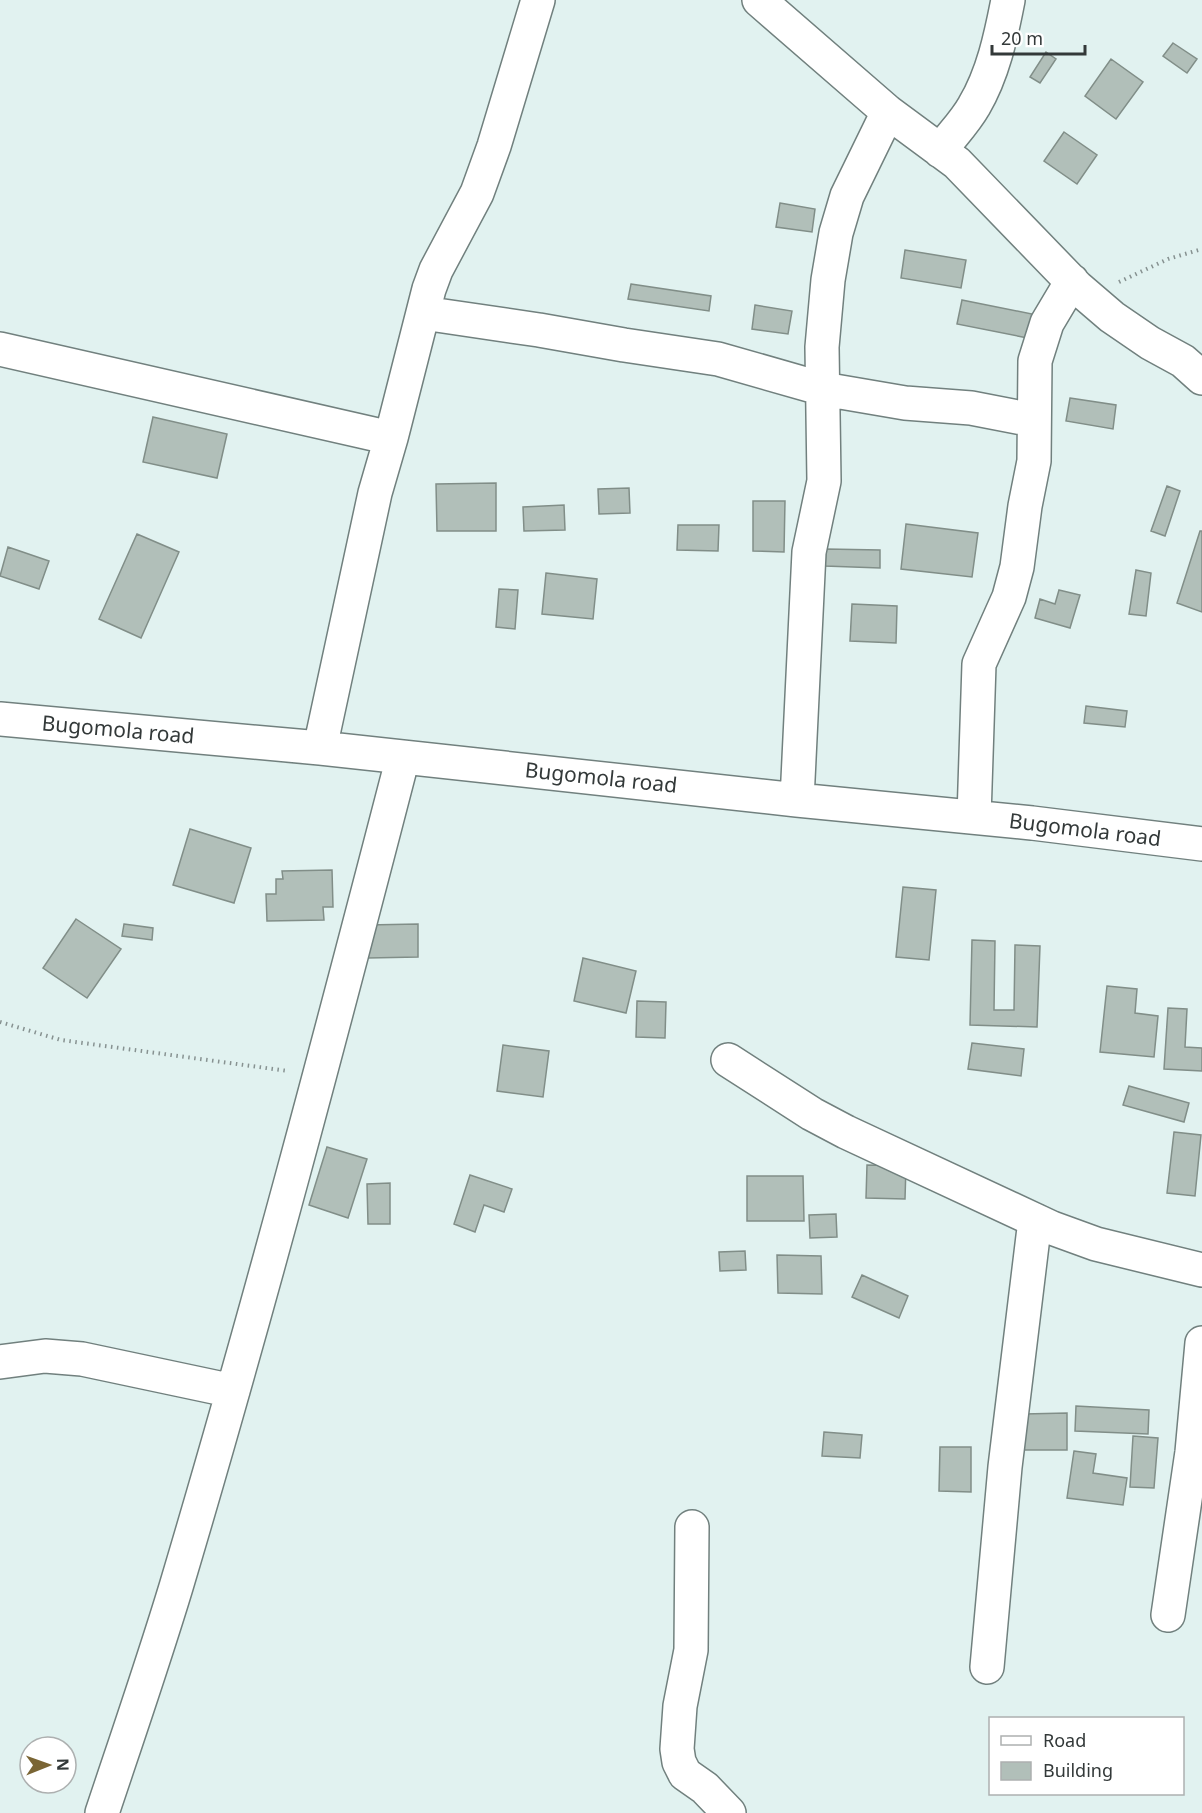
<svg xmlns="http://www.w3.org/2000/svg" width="1202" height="1813" font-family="'Noto Sans',sans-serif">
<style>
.building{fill:#b1bfb9;stroke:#818e88;stroke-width:1.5}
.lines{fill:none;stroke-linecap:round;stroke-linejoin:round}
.minor-casing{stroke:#71807e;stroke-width:36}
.path{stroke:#879291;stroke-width:4;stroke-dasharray:1.5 4.5;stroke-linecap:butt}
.minor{stroke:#fff;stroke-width:33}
.labels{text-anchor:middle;stroke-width:6;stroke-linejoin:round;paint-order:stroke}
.street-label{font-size:21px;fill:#333939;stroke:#fff}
</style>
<rect width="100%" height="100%" fill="#e1f2f0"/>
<!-- building -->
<path class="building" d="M1173 43 1197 59 1187 73 1163 56Z
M1046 52 1056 59 1040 83 1030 77Z
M1111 59 1143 82 1116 119 1085 96Z
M1064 132 1097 155 1077 184 1044 161Z
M780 203 815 209 812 232 776 227Z
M905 250 966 260 961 288 901 278Z
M631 284 711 296 709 311 628 299Z
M962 300 1037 315 1033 339 957 324Z
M755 305 792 311 788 334 752 329Z
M1070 398 1116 405 1113 429 1066 421Z
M153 417 227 434 217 478 143 462Z
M496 483V531H437L436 484Z
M1167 486 1180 491 1165 536 1151 531Z
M629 488 630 513 599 514 598 489Z
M753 501H785L784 552 753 551Z
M564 505 565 530 524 531 523 507Z
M906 524 978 533 972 577 901 569Z
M678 525H719L718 551 677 550Z
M1200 531H1202V612L1177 603Z
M137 534 179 552 141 638 99 619Z
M8 547 49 561 39 589 0 576Z
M826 549 880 550V568L825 566Z
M1136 570 1151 573 1146 616 1129 614Z
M546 573 597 579 593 619 542 614Z
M499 589 518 590 515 629 496 627Z
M1059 590 1080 595 1070 628 1035 618 1040 599 1055 604Z
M852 604 897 606 896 643 850 641Z
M1086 706 1127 711 1125 727 1084 723Z
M190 829 251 848 234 903 173 885Z
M332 870 333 907H323L324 920 267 921 266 894H276V879H283L282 871Z
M903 887 936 890 929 960 896 957Z
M76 919 121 949 87 998 43 968Z
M124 924 153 928 152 940 122 936Z
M418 924V957L368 958 367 925Z
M972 940 995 941 994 1010H1014L1015 945 1040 946 1037 1027 970 1025Z
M583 958 636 971 626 1013 574 1001Z
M1107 986 1137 989 1135 1013 1158 1016 1154 1057 1100 1052Z
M637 1001 666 1002 665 1038 636 1037Z
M1168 1008 1187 1009 1185 1047 1202 1048V1071L1164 1069Z
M972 1043 1024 1049 1021 1076 968 1069Z
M503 1045 549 1051 543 1097 497 1091Z
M1129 1086 1189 1103 1184 1122 1123 1105Z
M1174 1132 1201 1135 1195 1196 1167 1193Z
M327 1147 367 1159 348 1218 309 1205Z
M867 1165 906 1166 905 1199 866 1198Z
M470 1175 512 1189 504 1212 484 1205 475 1232 454 1224Z
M747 1176H803L804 1221H747Z
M390 1183V1224H368L367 1184Z
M836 1214 837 1237 810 1238 809 1215Z
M745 1251 746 1270 720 1271 719 1252Z
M777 1255 821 1256 822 1294 778 1293Z
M862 1275 908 1296 899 1318 852 1297Z
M1076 1406 1149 1410 1148 1434 1075 1431Z
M1067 1413V1450H1024V1414Z
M824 1432 862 1435 860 1458 822 1456Z
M1133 1436 1158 1438 1154 1488 1130 1487Z
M940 1447H971V1492L939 1491Z
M1074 1451 1096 1454 1093 1473 1127 1478 1123 1505 1067 1498Z"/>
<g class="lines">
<defs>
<path id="minor" d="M759 0 888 112 957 163 1077 287 1112 317 1150 343 1183 361 1202 378
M940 151C951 136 965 122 974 106 993 74 1001 36 1008 0
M423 313 539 330 624 345 718 359 823 389 905 403 971 408 1033 420
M0 349 391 438
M0 719 320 748 797 800 1032 823 1202 844
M320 748 375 493 391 438 429 289 436 270 477 193 494 146 538 0
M797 800 809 552 824 481 822 347 828 280 836 233 847 196 888 112
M974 817 979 664 1009 597 1017 567 1025 506 1034 461 1035 361 1047 323 1072 281
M728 1060 812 1114 846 1132 1052 1228 1096 1244 1202 1270
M0 1362 45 1356 82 1359 233 1391
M692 1527 691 1650 680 1706 677 1749 679 1762 685 1774 705 1788 729 1813
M1168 1615 1192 1452 1202 1343
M987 1667 1005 1467 1035 1220
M102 1813C127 1738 153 1663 176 1587 258 1312 331 1035 403 757"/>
</defs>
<!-- minor casing -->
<use href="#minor" class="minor-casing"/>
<!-- path -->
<path class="path" d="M1119 282 1168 259 1202 249
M0 1022 61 1040 288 1071"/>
<!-- minor -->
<use href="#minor" class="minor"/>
</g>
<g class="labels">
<!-- street labels -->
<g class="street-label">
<text transform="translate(118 730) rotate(5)" y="7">Bugomola road</text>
<text transform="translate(601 778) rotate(6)" y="7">Bugomola road</text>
<text transform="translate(1085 830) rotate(7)" y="7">Bugomola road</text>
</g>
</g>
<!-- legend -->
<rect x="989" y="1717" width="195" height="78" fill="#ffffff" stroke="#adb0b0" stroke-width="1.5"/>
<rect x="1001" y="1736" width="30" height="9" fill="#ffffff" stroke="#adb0b0" stroke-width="1.5"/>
<text x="1043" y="1747" font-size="18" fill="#333939">Road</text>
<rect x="1001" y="1762" width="30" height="18" fill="#b1bfb9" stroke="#adb0b0" stroke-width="1.5"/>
<text x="1043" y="1777" font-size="18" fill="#333939">Building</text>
<!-- north arrow -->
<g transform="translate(48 1765) rotate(89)"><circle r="28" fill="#ffffff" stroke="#adb0b0" stroke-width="1.5"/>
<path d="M0-4.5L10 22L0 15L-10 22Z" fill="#7a6534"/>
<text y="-9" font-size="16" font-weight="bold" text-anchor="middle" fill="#333939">N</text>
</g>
<!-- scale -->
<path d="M992 45v9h93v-9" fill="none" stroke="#333939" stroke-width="3"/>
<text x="1001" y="45" font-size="18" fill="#333939" stroke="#ffffff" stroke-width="4.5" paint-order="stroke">20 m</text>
</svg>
